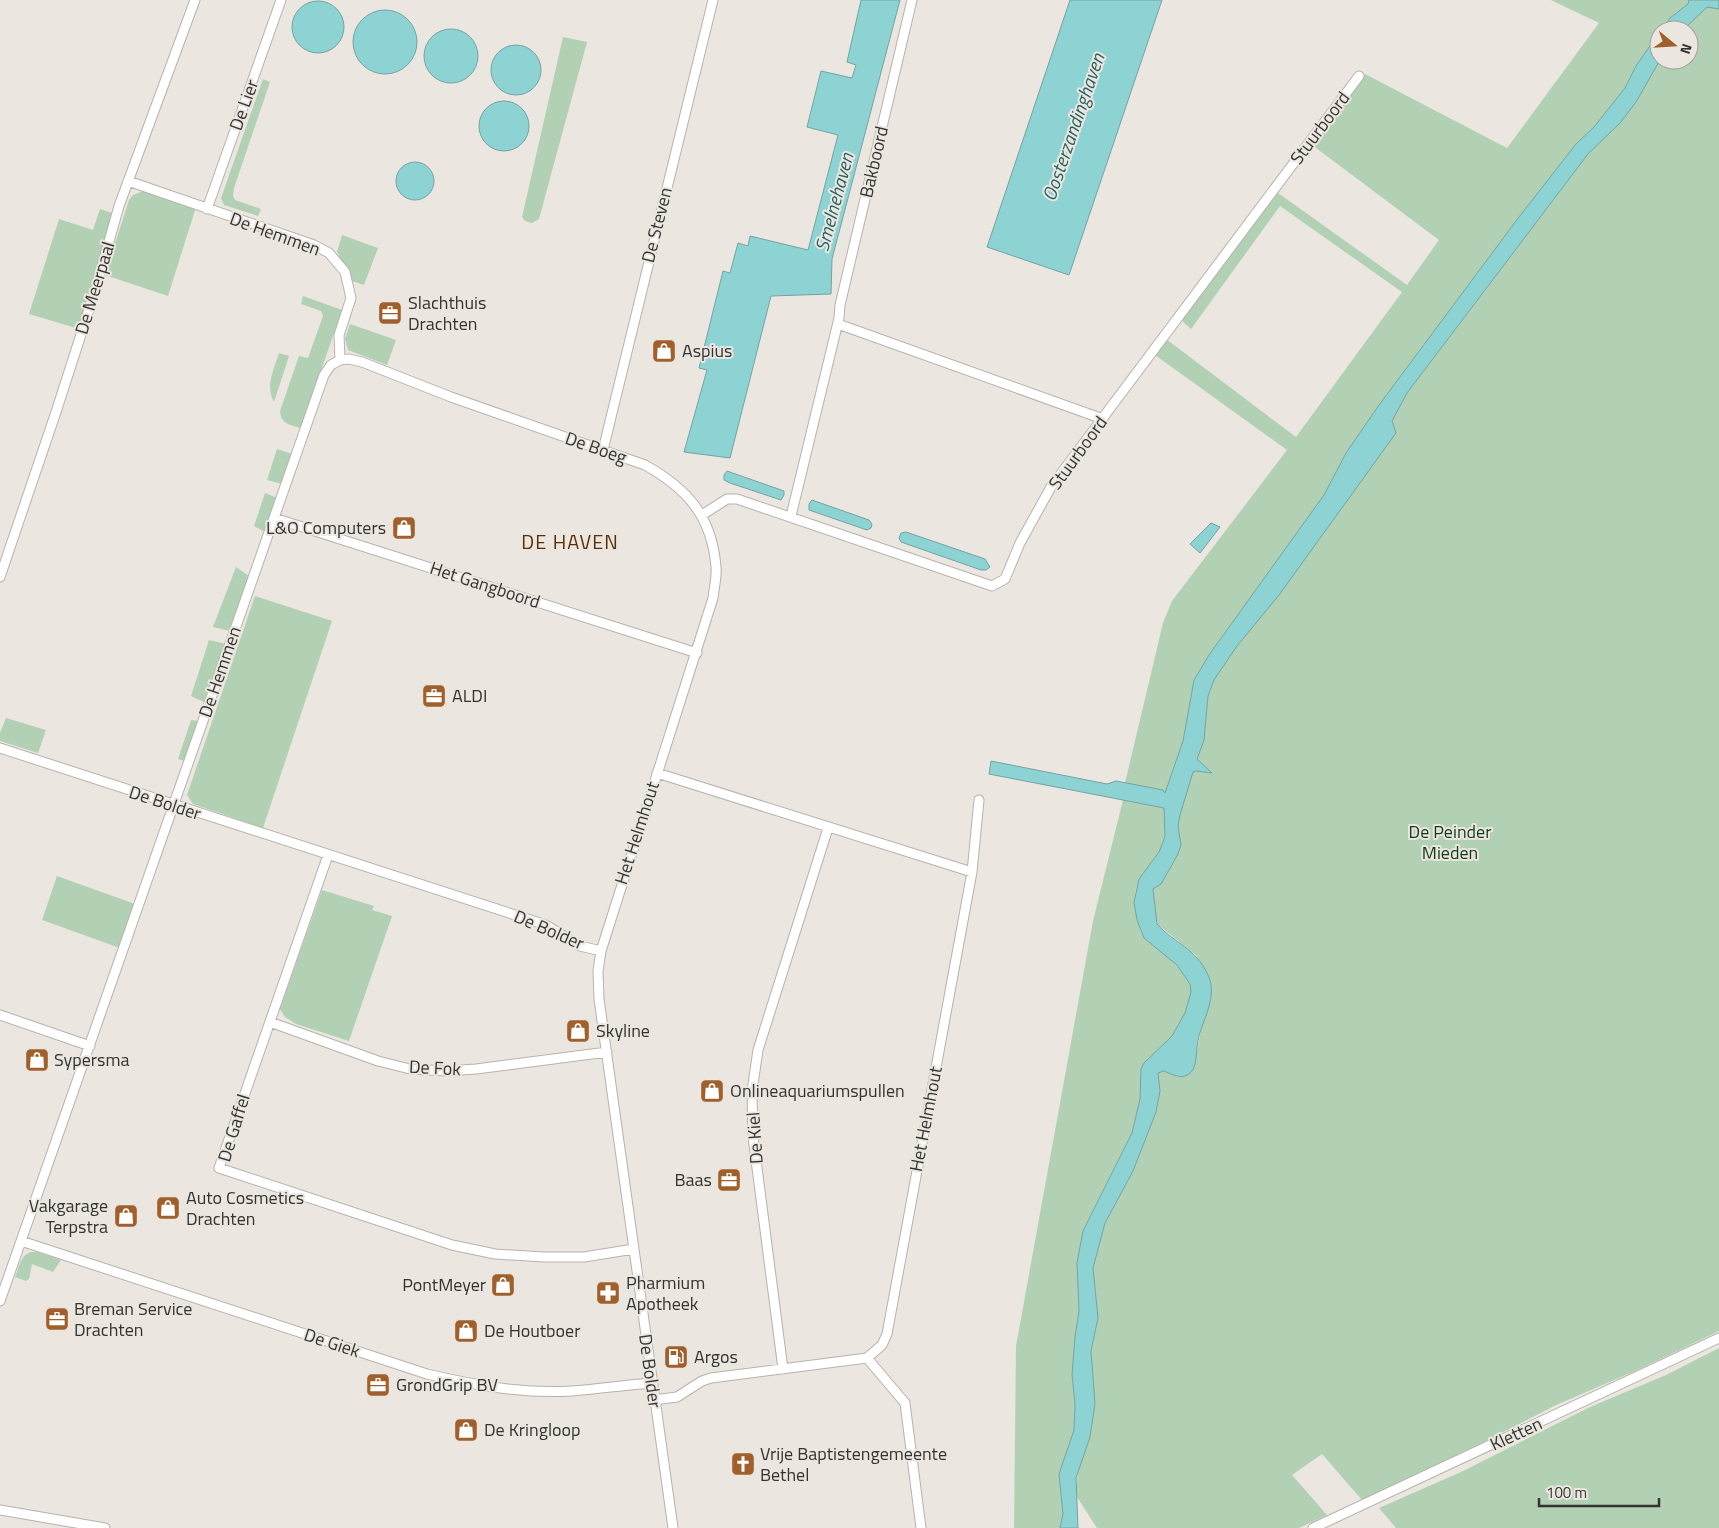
<svg xmlns="http://www.w3.org/2000/svg" width="1719" height="1528" font-family="'Titillium Web',sans-serif">
<style>
.green{fill:#b2d0b4}
.water{fill:#8ed3d3;stroke:#73a3a2}
.lines{fill:none;stroke-linecap:round;stroke-linejoin:round}
.minor-casing{stroke:#b7b2ac;stroke-width:11}
.minor{stroke:#fff;stroke-width:9}
.labels{text-anchor:middle;stroke-width:4;stroke-linejoin:round;paint-order:stroke}
.street-label{font-size:18px;fill:#343330;stroke:#ebe6e0}
.poi-label{font-size:18px;fill:#343330;stroke:#ebe6e0;text-anchor:start}
.park-label{font-size:18px;fill:#0f3c17;stroke:#ebe6e0}
.water-label{font-size:19px;font-style:italic;fill:#286161;stroke:#ebe6e0}
.quarter-label{font-size:20px;letter-spacing:1px;fill:#5a2e06;stroke:#ebe6e0}
</style>
<rect width="100%" height="100%" fill="#ebe6e0"/>
<!-- green -->
<path class="green" d="M1551 0H1689L1688 4 1670 18 1662 30H1659V33L1636 66 1625 88 1594 127 1576 144 1519 217 1379 405 1346 453 1324 495 1209 655 1194 680 1183 741 1165 793 1125 783 1163 623 1172 601 1287 450 1155 355 1166 339 1296 437 1402 292 1280 206 1191 329 1181 320 1278 193 1407 285 1439 240 1312 145 1365 74 1507 148 1599 23Z
M1707 7 1719 9V1331L1635 1371 1554 1406 1482 1443 1362 1500 1322 1454 1292 1475 1327 1515 1299 1528H1097L1077 1497 1076 1486 1079 1466 1090 1437 1095 1404 1091 1351 1098 1318 1093 1268 1105 1223 1133 1171 1156 1112 1160 1091 1158 1073 1164 1071 1178 1077 1193 1069 1211 983 1208 975 1196 955 1157 924 1153 889 1174 831 1206 720 1208 696 1214 680 1220 671 1223 660 1394 430 1392 421 1407 393 1659 60H1689V30H1676Z
M563 37 587 42 539 219 532 223 525 221 522 217Z
M263 79 270 82 234 188 233 196 235 200 261 209 258 216 224 205 221 198Z
M143 191 196 207 168 296 105 275 129 200 133 195Z
M100 209 115 214 79 329 29 314 59 219 93 230Z
M342 235 378 248 364 285 352 281 345 265 338 256 339 255 337 252Z
M303 296 342 310 301 428C290 425 281 424 280 411L299 356 308 358 323 316 321 311 301 304Z
M350 324 396 340 387 365 348 350 345 339Z
M279 353 289 356 274 402C265 386 274 369 279 353Z
M277 449 292 454 282 484 267 480Z
M265 493 277 498 265 532 254 526Z
M236 567 249 576 230 631 213 627Z
M255 596 332 621 263 828 193 804 187 795Z
M209 640 226 644 206 703 191 696Z
M6 718 46 730 38 753 0 741V733Z
M191 720 199 721 185 761 178 759Z
M1123 800 1165 808V836L1163 842 1159 852 1139 879 1135 893 1141 932 1144 938 1177 965 1190 984 1191 992 1185 1013 1172 1036 1144 1063 1141 1069 1140 1099 1132 1133 1083 1231 1077 1263 1079 1311 1075 1337 1072 1375 1075 1404 1074 1430 1059 1474 1063 1514 1060 1528H1014L1016 1346 1093 921Z
M57 876 135 904 120 948 42 920Z
M322 890 374 906 372 910 392 916 349 1041 296 1024 285 1017 280 1009Z
M31 1252H37L61 1260 53 1272 32 1264 29 1279 26 1281 15 1277C19 1268 20 1255 31 1252Z
M1719 1348V1528H1396L1379 1508 1461 1472 1590 1407 1666 1375Z"/>
<!-- water -->
<path class="water" d="M861 0H900L832 259 831 294 771 296 730 458 684 452 707 370 699 368 723 271 730 273 738 243 748 246 750 236 808 250 838 135 807 127 821 71 852 78 856 65 847 62Z
M1070 0H1162L1069 275 987 247Z
M1689 0H1719V9L1707 7 1683 30H1662L1670 18 1688 4Z
M292 27a26 26 0 1 1 52 0a26 26 0 1 1-52 0Z
M353 42a32 32 0 1 1 64 0a32 32 0 1 1-64 0Z
M424 56a27 27 0 1 1 54 0a27 27 0 1 1-54 0Z
M1659 33V60H1660L1636 102 1620 123 1588 154 1407 393 1392 421 1396 433 1279 595 1237 646 1214 680 1208 696 1204 740 1197 759 1212 773 1196 771 1193 772 1180 815 1178 826 1181 845 1178 854 1161 884 1153 889 1157 924C1175 944 1195 947 1208 975 1212 983 1212 993 1210 1002 1207 1017 1199 1030 1197 1046 1196 1055 1197 1068 1189 1074 1181 1080 1171 1074 1164 1071L1158 1073 1160 1091 1156 1112 1133 1171 1105 1223 1093 1268 1098 1318 1091 1351 1095 1404 1090 1437 1076 1478 1078 1528H1060L1063 1514 1059 1474 1074 1430 1075 1404 1072 1375 1075 1337 1079 1311 1077 1263 1083 1231 1132 1133 1140 1099 1141 1069 1144 1063 1172 1036 1185 1013 1191 992 1190 984 1177 965 1144 938 1137 920 1134 902 1139 879 1159 852 1163 842 1165 836 1164 808 989 774 991 761 1107 784 1116 781 1163 790 1165 793 1183 741 1194 680 1209 655 1324 495 1346 453 1379 405 1519 217 1576 144 1594 127 1625 88 1636 66Z
M491 70a25 25 0 1 1 50 0a25 25 0 1 1-50 0Z
M479 126a25 25 0 1 1 50 0a25 25 0 1 1-50 0Z
M396 181a19 19 0 1 1 38 0a19 19 0 1 1-38 0Z
M727 471 784 491V495L781 500 730 483 724 480V475Z
M812 500 869 520 872 524 871 528 867 530 809 510V504Z
M1211 523 1220 527 1200 553 1190 544Z
M906 532 985 559 990 567 986 570H981L901 542 899 538 901 533Z"/>
<g class="lines">
<defs>
<path id="minor" d="M207 209 281 0
M838 324 1103 419
M340 360 349 359 362 362 451 397 645 465C688 489 712 517 716 567 717 577 714 588 713 598L601 951
M603 450 713 0
M702 515 727 499H737L992 586 1005 579 1020 543 1051 487 1359 76
M791 516 839 318 840 305 912 0
M274 518 697 653
M0 577 56 412 95 291 119 206 195 0
M0 748 546 925 580 946 601 951 598 971 599 999 673 1528
M657 773 972 872
M328 855 219 1168 452 1245 495 1254 544 1257H584L634 1249
M0 1015 90 1046
M270 1022 378 1061 410 1069 446 1071 476 1069 607 1052
M21 1241 427 1374C474 1385 522 1394 572 1391 598 1389 625 1385 652 1383
M0 1301 324 375 331 365 340 360 339 335 351 298 345 272 329 253 314 245 128 181
M867 1358 905 1403 921 1528
M783 1369 753 1137 752 1091 758 1050 828 828
M654 1400 677 1397 702 1381 711 1378 867 1358 882 1345 887 1334 972 872 979 800
M0 1510 105 1528
M1313 1528 1719 1338"/>
</defs>
<!-- minor casing -->
<use href="#minor" class="minor-casing"/>
<!-- minor -->
<use href="#minor" class="minor"/>
</g>
<!-- icons -->
<defs>
<symbol id="office-square" viewBox="-11 -11 22 22"><rect x="-9" y="-9" width="18" height="18" rx="4" fill="#a1602b" stroke="#ebe6e0"/><path d="M-6-3h4V-5.5h4V-3h4V5H-6ZM-1-4.5V-3h2v-1.5ZM-6 0V1H6V0Z" fill="#fff"/></symbol>
<symbol id="shop-square" viewBox="-11 -11 22 22"><rect x="-9" y="-9" width="18" height="18" rx="4" fill="#a1602b" stroke="#ebe6e0"/><path d="M-5-2.5h2.3a2.7 3.5 0 0 1 5.4 0H5L5.5 6h-11ZM-1.5-2.5h3a1.5 2.3 0 0 0-3 0Z" fill="#fff"/></symbol>
<symbol id="pharmacy-square" viewBox="-11 -11 22 22"><rect x="-9" y="-9" width="18" height="18" rx="4" fill="#a1602b" stroke="#ebe6e0"/><path d="M-2-6h4v4h4v4h-4v4h-4v-4h-4v-4h4Z" fill="#fff"/></symbol>
<symbol id="fuel-square" viewBox="-11 -11 22 22"><rect x="-9" y="-9" width="18" height="18" rx="4" fill="#a1602b" stroke="#ebe6e0"/><path d="M-5.5-6h7V0h2V4h1.3V-2.5L3-4.5l.8-.8L6-3V5H2.5V1h-1V6h-7ZM-4.2-4.7v3.2H.2V-4.7Z" fill="#fff"/></symbol>
<symbol id="church-square" viewBox="-11 -11 22 22"><rect x="-9" y="-9" width="18" height="18" rx="4" fill="#a1602b" stroke="#ebe6e0"/><path d="M-1.2-6h2.4v3.5h3.3v2.4h-3.3V6h-2.4V-.1h-3.3v-2.4h3.3Z" fill="#fff"/></symbol>
</defs>
<g fill-rule="evenodd">
<use href="#office-square" x="376" y="299" width="28" height="28"/>
<use href="#shop-square" x="650" y="337" width="28" height="28"/>
<use href="#shop-square" x="390" y="514" width="28" height="28"/>
<use href="#office-square" x="420" y="682" width="28" height="28"/>
<use href="#shop-square" x="564" y="1017" width="28" height="28"/>
<use href="#shop-square" x="23" y="1046" width="28" height="28"/>
<use href="#shop-square" x="698" y="1077" width="28" height="28"/>
<use href="#office-square" x="715" y="1166" width="28" height="28"/>
<use href="#shop-square" x="154" y="1194" width="28" height="28"/>
<use href="#shop-square" x="112" y="1202" width="28" height="28"/>
<use href="#shop-square" x="489" y="1271" width="28" height="28"/>
<use href="#pharmacy-square" x="594" y="1279" width="28" height="28"/>
<use href="#office-square" x="43" y="1305" width="28" height="28"/>
<use href="#shop-square" x="452" y="1317" width="28" height="28"/>
<use href="#fuel-square" x="662" y="1343" width="28" height="28"/>
<use href="#office-square" x="364" y="1371" width="28" height="28"/>
<use href="#shop-square" x="452" y="1416" width="28" height="28"/>
<use href="#church-square" x="729" y="1450" width="28" height="28"/>
</g>
<g class="labels">
<!-- street labels -->
<g class="street-label">
<text transform="translate(244 105) rotate(-70)" y="6">De Lier</text>
<text transform="translate(1320 128) rotate(-53)" y="6">Stuurboord</text>
<text transform="translate(874 162) rotate(-77)" y="6">Bakboord</text>
<text transform="translate(657 225) rotate(-76)" y="6">De Steven</text>
<text transform="translate(275 234) rotate(20)" y="6">De Hemmen</text>
<text transform="translate(95 288) rotate(-73)" y="6">De Meerpaal</text>
<text transform="translate(596 448) rotate(19)" y="6">De Boeg</text>
<text transform="translate(1078 453) rotate(-54)" y="6">Stuurboord</text>
<text transform="translate(485 585) rotate(18)" y="6">Het Gangboord</text>
<text transform="translate(220 672) rotate(-71)" y="6">De Hemmen</text>
<text transform="translate(165 803) rotate(18)" y="6">De Bolder</text>
<text transform="translate(637 833) rotate(-72)" y="6">Het Helmhout</text>
<text transform="translate(549 930) rotate(23)" y="6">De Bolder</text>
<text transform="translate(435 1068) rotate(3)" y="6">De Fok</text>
<text transform="translate(926 1119) rotate(-79)" y="6">Het Helmhout</text>
<text transform="translate(234 1128) rotate(-73)" y="6">De Gaffel</text>
<text transform="translate(755 1138) rotate(-94)" y="6">De Kiel</text>
<text transform="translate(332 1343) rotate(18)" y="6">De Giek</text>
<text transform="translate(650 1371) rotate(82)" y="6">De Bolder</text>
<text transform="translate(1516 1434) rotate(-25)" y="6">Kletten</text>
</g>
<!-- poi labels -->
<g class="poi-label">
<text x="408" y="309">Slachthuis<tspan x="408" dy="21">Drachten</tspan></text>
<text x="682" y="357">Aspius</text>
<text x="386" y="534" text-anchor="end">L&amp;O Computers</text>
<text x="452" y="702">ALDI</text>
<text x="596" y="1037">Skyline</text>
<text x="54" y="1066">Sypersma</text>
<text x="730" y="1097">Onlineaquariumspullen</text>
<text x="712" y="1186" text-anchor="end">Baas</text>
<text x="186" y="1204">Auto Cosmetics<tspan x="186" dy="21">Drachten</tspan></text>
<text x="108" y="1212" text-anchor="end">Vakgarage<tspan x="108" dy="21">Terpstra</tspan></text>
<text x="626" y="1289">Pharmium<tspan x="626" dy="21">Apotheek</tspan></text>
<text x="486" y="1291" text-anchor="end">PontMeyer</text>
<text x="74" y="1315">Breman Service<tspan x="74" dy="21">Drachten</tspan></text>
<text x="484" y="1337">De Houtboer</text>
<text x="694" y="1363">Argos</text>
<text x="396" y="1391">GrondGrip BV</text>
<text x="484" y="1436">De Kringloop</text>
<text x="760" y="1460">Vrije Baptistengemeente<tspan x="760" dy="21">Bethel</tspan></text>
</g>
<!-- park labels -->
<g class="park-label">
<text x="1450" y="838">De Peinder<tspan x="1450" dy="21">Mieden</tspan></text>
</g>
<!-- water labels -->
<g class="water-label">
<text transform="translate(1073 127) rotate(-71)" y="7">Oosterzandinghaven</text>
<text transform="translate(834 202) rotate(-75)" y="7">Smelnehaven</text>
</g>
<!-- quarter labels -->
<g class="quarter-label">
<text x="570" y="549">DE HAVEN</text>
</g>
</g>
<!-- north arrow -->
<g transform="translate(1674 45) rotate(108)"><circle r="24" fill="#ebe6e0" stroke="#a29e9a"/>
<path d="M0-4L9 19L0 12L-9 19Z" fill="#a1602b"/>
<text y="-8" font-size="14" font-weight="bold" text-anchor="middle" fill="#343330">N</text>
</g>
<!-- scale -->
<path d="M1539 1498v8h120v-8" fill="none" stroke="#343330" stroke-width="2.5"/>
<text x="1546" y="1498" font-size="15" fill="#343330" stroke="#ebe6e0" stroke-width="4" paint-order="stroke">100 m</text>
</svg>
